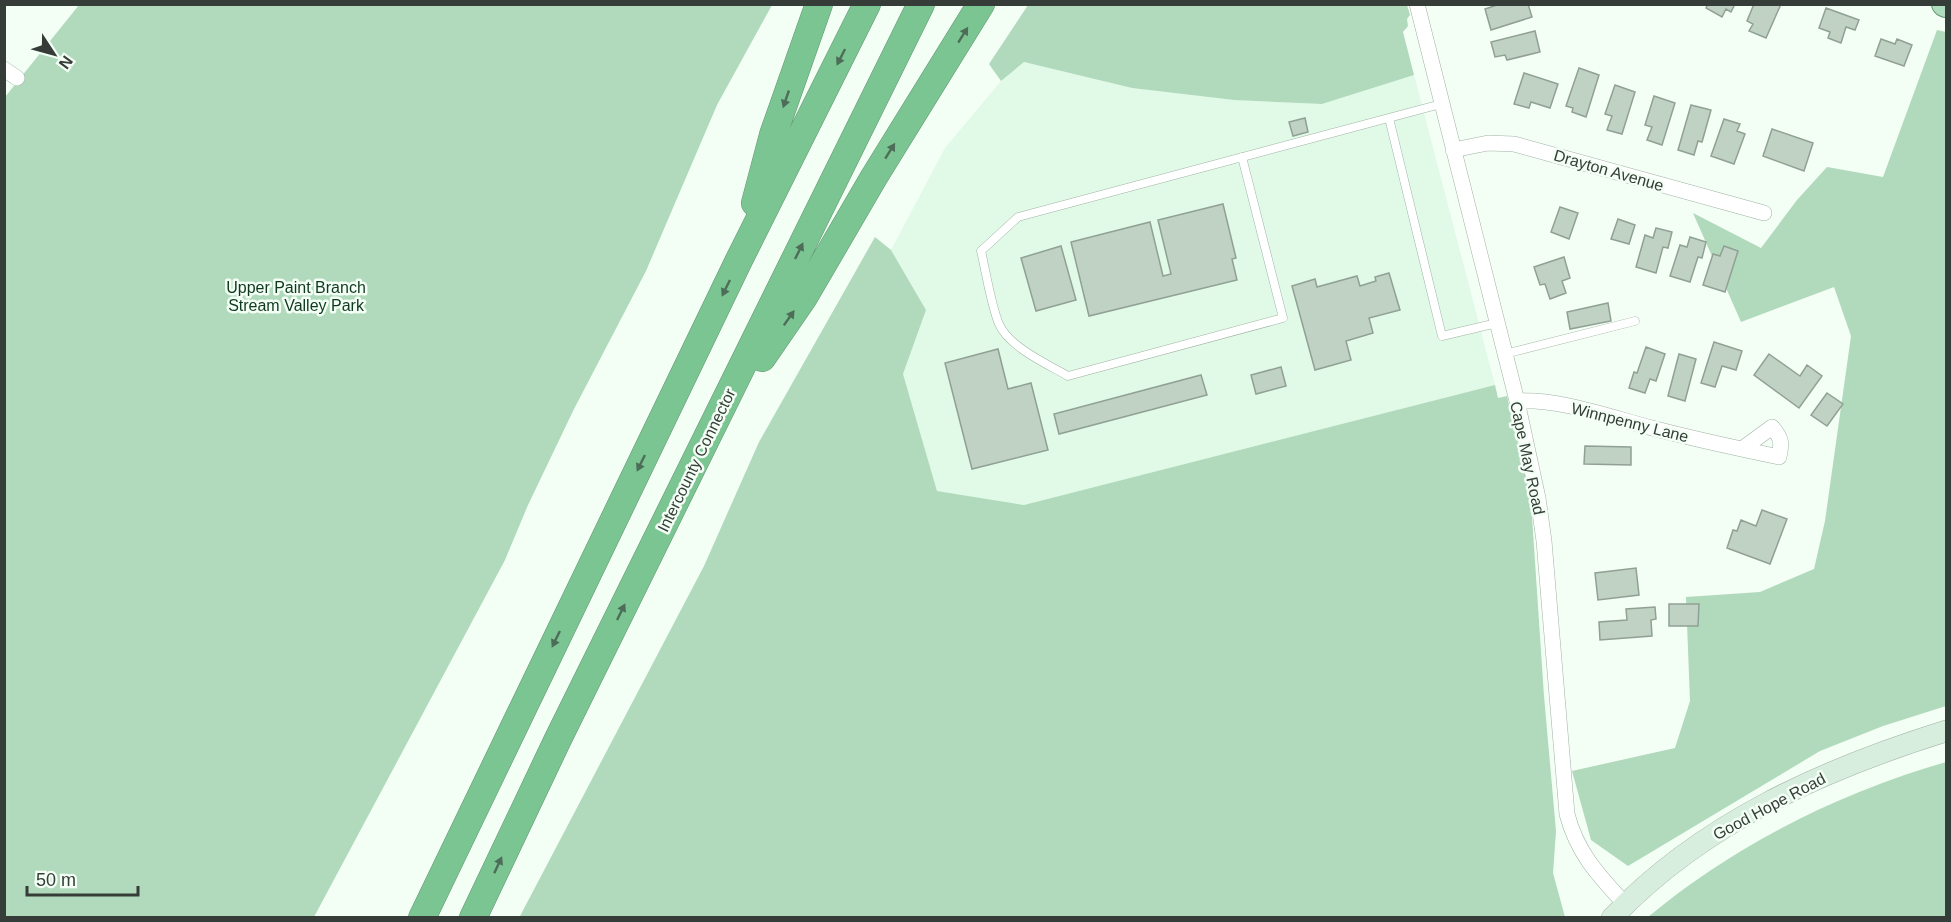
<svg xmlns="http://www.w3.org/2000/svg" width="1951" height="922" font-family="Helvetica,sans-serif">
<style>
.built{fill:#e0fae7}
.green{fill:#b0dabb}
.building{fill:#c0d2c4;stroke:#90a194;stroke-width:1.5}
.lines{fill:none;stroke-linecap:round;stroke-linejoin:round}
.lane-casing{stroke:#a1b2a5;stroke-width:9}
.street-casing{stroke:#a1b2a5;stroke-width:16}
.secondary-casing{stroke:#a1b2a5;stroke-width:22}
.primary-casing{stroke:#639572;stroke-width:26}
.highway-casing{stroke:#639572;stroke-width:28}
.lane{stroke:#fff;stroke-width:8}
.street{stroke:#fff;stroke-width:15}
.secondary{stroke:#d7eede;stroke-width:21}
.primary{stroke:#b0dcbe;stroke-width:24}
.highway{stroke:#7bc592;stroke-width:27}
.oneway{fill:#4e6d58}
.labels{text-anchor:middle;stroke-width:5;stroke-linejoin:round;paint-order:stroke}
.street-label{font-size:16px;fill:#363d38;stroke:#f3fef5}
.park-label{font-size:16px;fill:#0f381f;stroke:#f3fef5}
</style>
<rect width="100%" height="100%" fill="#f3fef5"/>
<!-- built -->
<path class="built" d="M1024 62 1132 88 1234 100 1322 104 1414 75 1495 385 1024 505 937 491 903 374 926 310 891 250 945 148 1001 81Z"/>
<!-- green -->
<path class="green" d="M79 5H772L717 105 646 271 574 409 528 505 505 560 314 917 5 918V97Z
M1407 5 1410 15 1407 19 1408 26 1403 32 1414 75 1322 104 1234 100 1132 88 1024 62 1001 81 989 64 1028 5Z
M1937 30 1946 32V706L1883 726 1820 751 1628 866 1591 840 1572 771 1675 748 1690 701 1686 597 1760 592 1814 569 1825 521 1851 336 1834 287 1741 322 1693 213 1761 248 1797 200 1827 167 1883 177Z
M875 237 891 250 926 310 903 374 937 491 1024 505 1495 385 1498 398 1507 396 1531 502 1544 696 1556 831 1553 873 1565 917 519 918 704 566 759 442Z
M1946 762V917H1648C1734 845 1839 793 1946 762Z"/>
<!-- building -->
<path class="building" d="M1500 4H1528L1532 17 1491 30 1485 9Z
M1708 4H1735L1731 12 1726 9 1722 17 1706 8Z
M1754 4H1781L1766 38 1749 31 1753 24 1747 21Z
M1826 8 1859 20 1855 30 1846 27 1841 43 1828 38 1830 32 1819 28Z
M1535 31 1540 52 1507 60 1505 55 1495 57 1491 42Z
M1881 39 1895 44 1897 39 1912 45 1904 66 1875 56Z
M1579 68 1599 75 1586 117 1572 112 1573 108 1566 106Z
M1524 73 1558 84 1550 108 1531 102 1529 108 1514 104Z
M1615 85 1635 92 1622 134 1607 130 1612 116 1605 114Z
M1654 96 1675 103 1662 145 1647 140 1652 127 1645 125Z
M1691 105 1711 110 1702 142 1698 141 1694 155 1678 150Z
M1305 118 1308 132 1293 136 1289 122Z
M1724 119 1740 124 1737 131 1745 134 1734 164 1711 156Z
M1772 129 1813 143 1804 171 1763 156Z
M1223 204 1236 258 1232 259 1237 280 1089 316 1071 242 1150 222 1163 276 1171 274 1158 220Z
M1560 207 1578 213 1569 239 1551 232Z
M1618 219 1635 225 1629 244 1611 239Z
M1656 228 1672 232 1668 248 1663 247 1656 273 1636 267 1645 235 1653 238Z
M1690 237 1706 242 1702 258 1698 257 1690 282 1670 276 1680 245 1687 247Z
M1061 246 1076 300 1036 311 1021 258Z
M1724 246 1738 251 1725 292 1703 285 1713 254 1720 256Z
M1564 257 1570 278 1562 281 1566 293 1550 299 1545 284 1540 285 1534 267Z
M1389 273 1400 310 1369 318 1373 333 1346 341 1351 360 1315 370 1292 286 1315 279 1317 287 1357 276 1360 286 1376 281 1375 277Z
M1608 303 1611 321 1570 329 1567 312Z
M1714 342 1742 351 1736 370 1722 366 1715 387 1701 383Z
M1646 347 1665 354 1656 381 1650 379 1645 393 1629 388 1634 372 1637 373Z
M998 349 1008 389 1031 383 1048 450 972 469 945 363Z
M1679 354 1696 359 1685 401 1668 396Z
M1769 354 1800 376 1807 365 1822 376 1799 408 1754 375Z
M1281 367 1286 386 1256 394 1251 375Z
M1201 375 1207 395 1059 434 1054 414Z
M1827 393 1843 404 1827 426 1811 415Z
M1585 446 1631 447V465L1584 464Z
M1762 510 1787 519 1770 564 1727 548 1733 530 1737 531 1741 520 1756 526Z
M1636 568 1639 595 1598 600 1595 573Z
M1669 604H1699L1698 626H1669Z
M1655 607 1656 619 1651 620 1652 636 1600 640 1599 622 1627 620 1626 609Z"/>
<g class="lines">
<defs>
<path id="lane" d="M1389 118 1442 336 1497 323
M1242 157 1283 318 1068 376C1047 364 1009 347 999 324 991 305 986 272 981 251L1018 217 1441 104
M1505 354 1635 321"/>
<path id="street" d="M1417 4 1517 401 1538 498 1544 541 1567 814C1577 853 1599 876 1625 904
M4 69 17 78
M1453 150 1488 143 1514 144 1764 213
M1517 401C1562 399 1609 417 1652 428 1694 439 1736 448 1779 457 1782 444 1782 438 1772 427L1742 449"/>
<path id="secondary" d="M1612 918C1702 823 1824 769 1946 731"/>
<path id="primary" d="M1944 4 1946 5"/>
<path id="highway" d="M755 203 773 135 819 4
M762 358 804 297 874 177 981 4
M422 918 739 260 867 4
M473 918 558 739 921 4"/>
</defs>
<!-- lane casing -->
<use href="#lane" class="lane-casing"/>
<!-- street casing -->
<use href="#street" class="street-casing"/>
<!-- secondary casing -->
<use href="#secondary" class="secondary-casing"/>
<!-- primary casing -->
<use href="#primary" class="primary-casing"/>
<!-- highway casing -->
<use href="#highway" class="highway-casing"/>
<!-- lane -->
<use href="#lane" class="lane"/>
<!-- street -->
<use href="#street" class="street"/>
<!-- secondary -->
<use href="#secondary" class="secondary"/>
<!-- primary -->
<use href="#primary" class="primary"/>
<!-- highway -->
<use href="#highway" class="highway"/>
</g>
<!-- one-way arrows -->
<defs><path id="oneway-solid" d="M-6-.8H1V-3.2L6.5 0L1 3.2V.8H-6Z" transform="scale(1.5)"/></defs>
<g class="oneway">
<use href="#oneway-solid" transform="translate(963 35) rotate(-58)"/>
<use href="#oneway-solid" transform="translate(841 57) rotate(117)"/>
<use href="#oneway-solid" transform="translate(786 99) rotate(109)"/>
<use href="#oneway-solid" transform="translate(890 151) rotate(-58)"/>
<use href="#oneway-solid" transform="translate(799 251) rotate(-64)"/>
<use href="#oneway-solid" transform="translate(726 288) rotate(116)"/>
<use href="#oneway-solid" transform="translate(789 318) rotate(-55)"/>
<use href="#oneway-solid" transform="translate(641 463) rotate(116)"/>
<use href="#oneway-solid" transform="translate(621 612) rotate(-64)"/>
<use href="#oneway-solid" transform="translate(556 639) rotate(116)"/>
<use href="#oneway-solid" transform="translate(498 865) rotate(-65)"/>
</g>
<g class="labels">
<!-- street labels -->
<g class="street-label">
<text transform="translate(1609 170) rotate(16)" y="6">Drayton Avenue</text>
<text transform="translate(1630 422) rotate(14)" y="6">Winnpenny Lane</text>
<text transform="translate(1528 458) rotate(78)" y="6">Cape May Road</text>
<text transform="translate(696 460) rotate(-64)" y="6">Intercounty Connector</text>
<text transform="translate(1769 806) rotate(-28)" y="6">Good Hope Road</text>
</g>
<!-- park labels -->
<g class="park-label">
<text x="296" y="293">Upper Paint Branch<tspan x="296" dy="18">Stream Valley Park</tspan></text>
</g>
</g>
<!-- border -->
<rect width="1951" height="922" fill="none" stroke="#363d38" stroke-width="12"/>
<!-- north arrow -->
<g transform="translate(54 54) rotate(126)" stroke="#f3fef5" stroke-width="4.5" paint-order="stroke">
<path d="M0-4.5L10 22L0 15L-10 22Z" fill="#363d38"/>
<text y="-9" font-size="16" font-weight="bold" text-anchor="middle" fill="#363d38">N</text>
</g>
<!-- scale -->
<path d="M27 886v9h111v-9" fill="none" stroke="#363d38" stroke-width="3"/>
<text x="36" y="886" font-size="18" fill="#363d38" stroke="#f3fef5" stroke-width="4.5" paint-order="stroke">50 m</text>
</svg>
